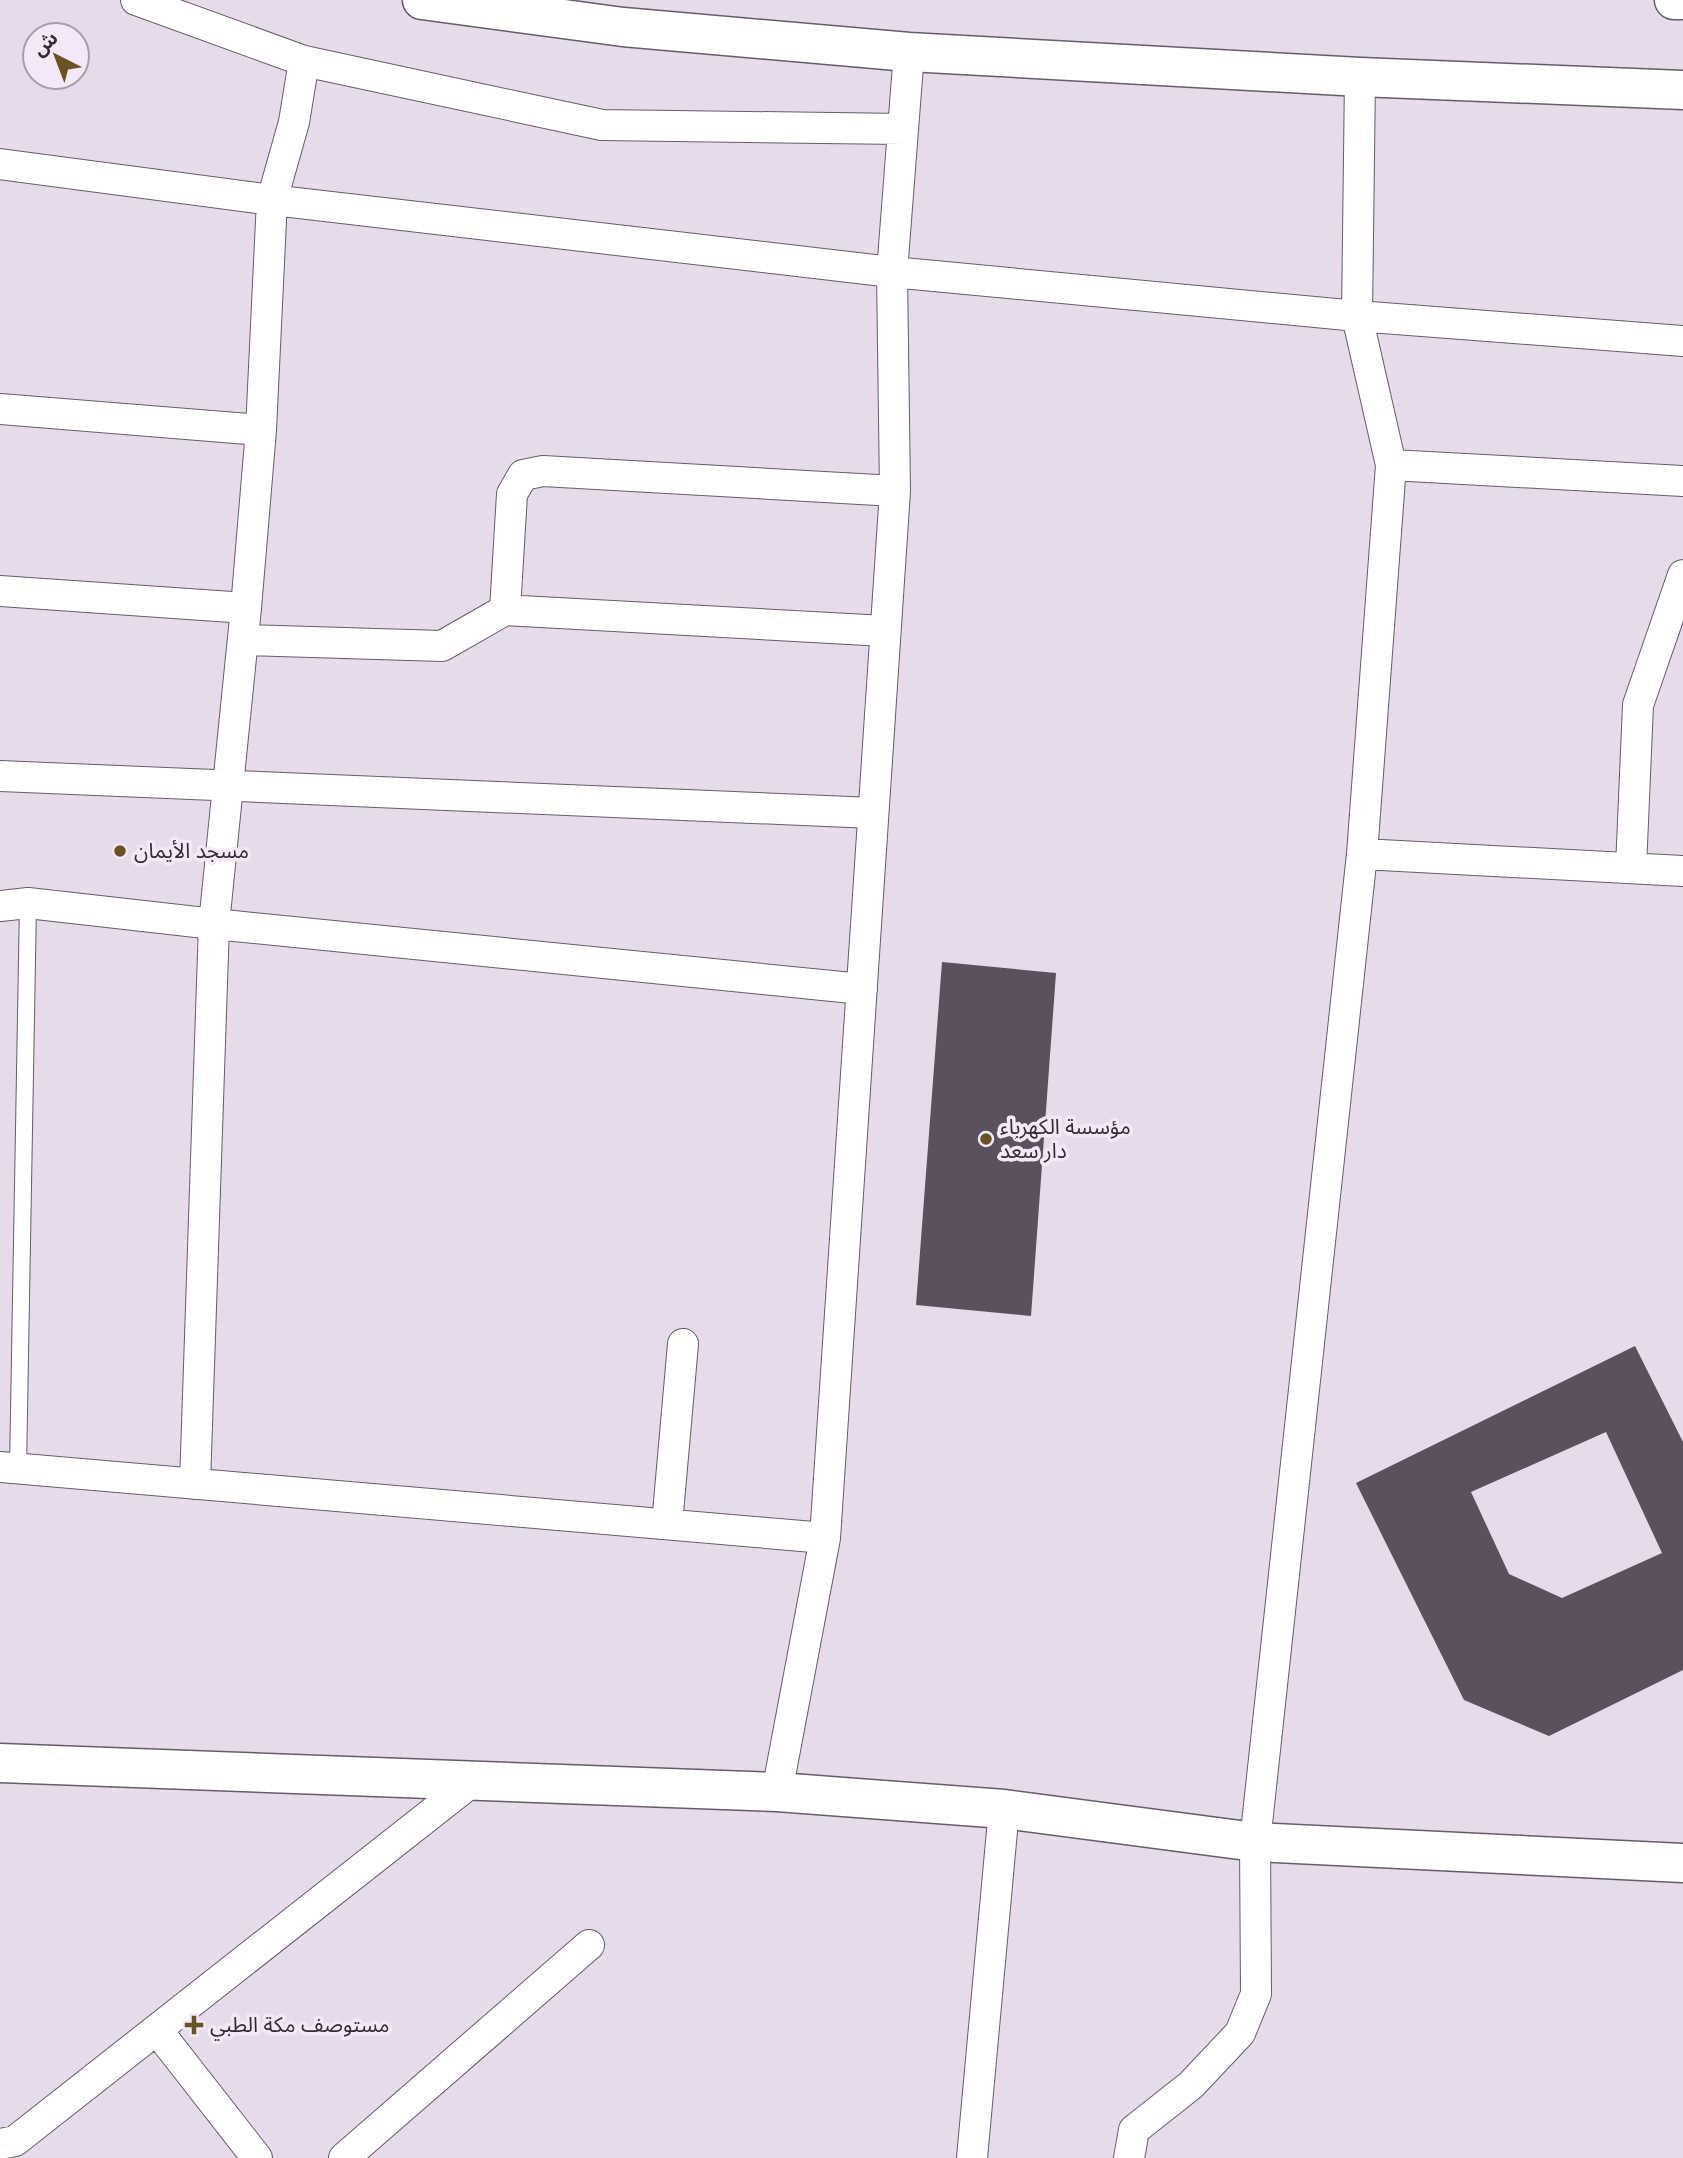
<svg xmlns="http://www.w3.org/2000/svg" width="1683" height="2158" font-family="Montserrat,'Noto Sans Arabic',sans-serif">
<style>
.building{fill:#5a505e;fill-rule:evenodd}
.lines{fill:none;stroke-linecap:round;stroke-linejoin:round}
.lane-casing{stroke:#675c6b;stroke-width:18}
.street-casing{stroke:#675c6b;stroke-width:32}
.secondary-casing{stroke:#675c6b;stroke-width:41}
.highway-casing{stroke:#675c6b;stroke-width:41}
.lane{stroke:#fff;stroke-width:16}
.street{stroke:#fff;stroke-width:30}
.secondary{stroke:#fff;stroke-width:38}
.highway{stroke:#fff;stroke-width:38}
.poi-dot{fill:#6a5222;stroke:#f3e7f8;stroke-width:2.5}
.labels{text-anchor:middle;stroke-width:7;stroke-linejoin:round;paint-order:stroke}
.poi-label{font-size:21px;fill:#322d33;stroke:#f3e7f8;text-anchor:start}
</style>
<rect width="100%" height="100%" fill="#e6daeb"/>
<!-- building -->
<path class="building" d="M942 962 1056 973 1031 1316 916 1305Z
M1635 1346 1683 1442V1670L1549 1736 1464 1700 1356 1483ZM1606 1432 1662 1553 1562 1598 1509 1574 1471 1492Z"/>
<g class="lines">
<defs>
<path id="lane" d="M18 1469 28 903"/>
<path id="street" d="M136 0 304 61 602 125 903 129
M0 164 272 200 892 272 1357 316 1683 341
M0 409 261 430
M1391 465 1683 481
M0 591 246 608
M505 610 512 494 523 475 543 471 895 491
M243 640 442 646 505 610 885 631
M0 776 873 813
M1362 854 1683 871
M1631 868 1638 705 1683 575
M0 906 28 903 214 924 862 989
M0 1467 825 1538
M195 1484 214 924 246 608 261 430 272 200 294 122 304 61
M667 1524 683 1344
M777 1792 825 1538 895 491 892 272 909 52
M157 2030 257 2158
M0 2144 15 2141 474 1780
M344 2158 589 1945
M972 2158 1004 1809
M1129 2158 1134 2130 1191 2085 1240 2033 1256 1994 1255 1842 1362 854 1391 465 1357 316 1360 77"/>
<path id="secondary" d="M0 1763 777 1792 1004 1809 1255 1842 1683 1863"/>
<path id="highway" d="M422 0 623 27 909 52 1360 77 1683 90
M1674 0H1683"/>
</defs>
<!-- lane casing -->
<use href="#lane" class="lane-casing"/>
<!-- street casing -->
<use href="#street" class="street-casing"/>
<!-- secondary casing -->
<use href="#secondary" class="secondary-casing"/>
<!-- highway casing -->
<use href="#highway" class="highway-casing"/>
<!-- lane -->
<use href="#lane" class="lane"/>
<!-- street -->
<use href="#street" class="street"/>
<!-- secondary -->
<use href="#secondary" class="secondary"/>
<!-- highway -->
<use href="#highway" class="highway"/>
</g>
<!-- markers -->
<g class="poi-dot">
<circle cx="120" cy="851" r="7"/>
<circle cx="986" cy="1139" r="7"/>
<path d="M190.5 2014.5h7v7h7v7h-7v7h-7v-7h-7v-7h7z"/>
</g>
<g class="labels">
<!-- poi labels -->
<g class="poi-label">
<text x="134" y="858">مسجد الأيمان</text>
<text x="1000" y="1134">مؤسسة الكهرباء<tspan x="1000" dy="24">دار سعد</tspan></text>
<text x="210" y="2032">مستوصف مكة الطبي</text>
</g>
</g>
<!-- north arrow -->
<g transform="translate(56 56) rotate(318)"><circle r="33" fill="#f3e7f8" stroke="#a69da9" stroke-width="2"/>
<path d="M0-5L12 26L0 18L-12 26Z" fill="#6a5222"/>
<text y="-10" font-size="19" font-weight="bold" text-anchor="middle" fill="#322d33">ش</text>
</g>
</svg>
